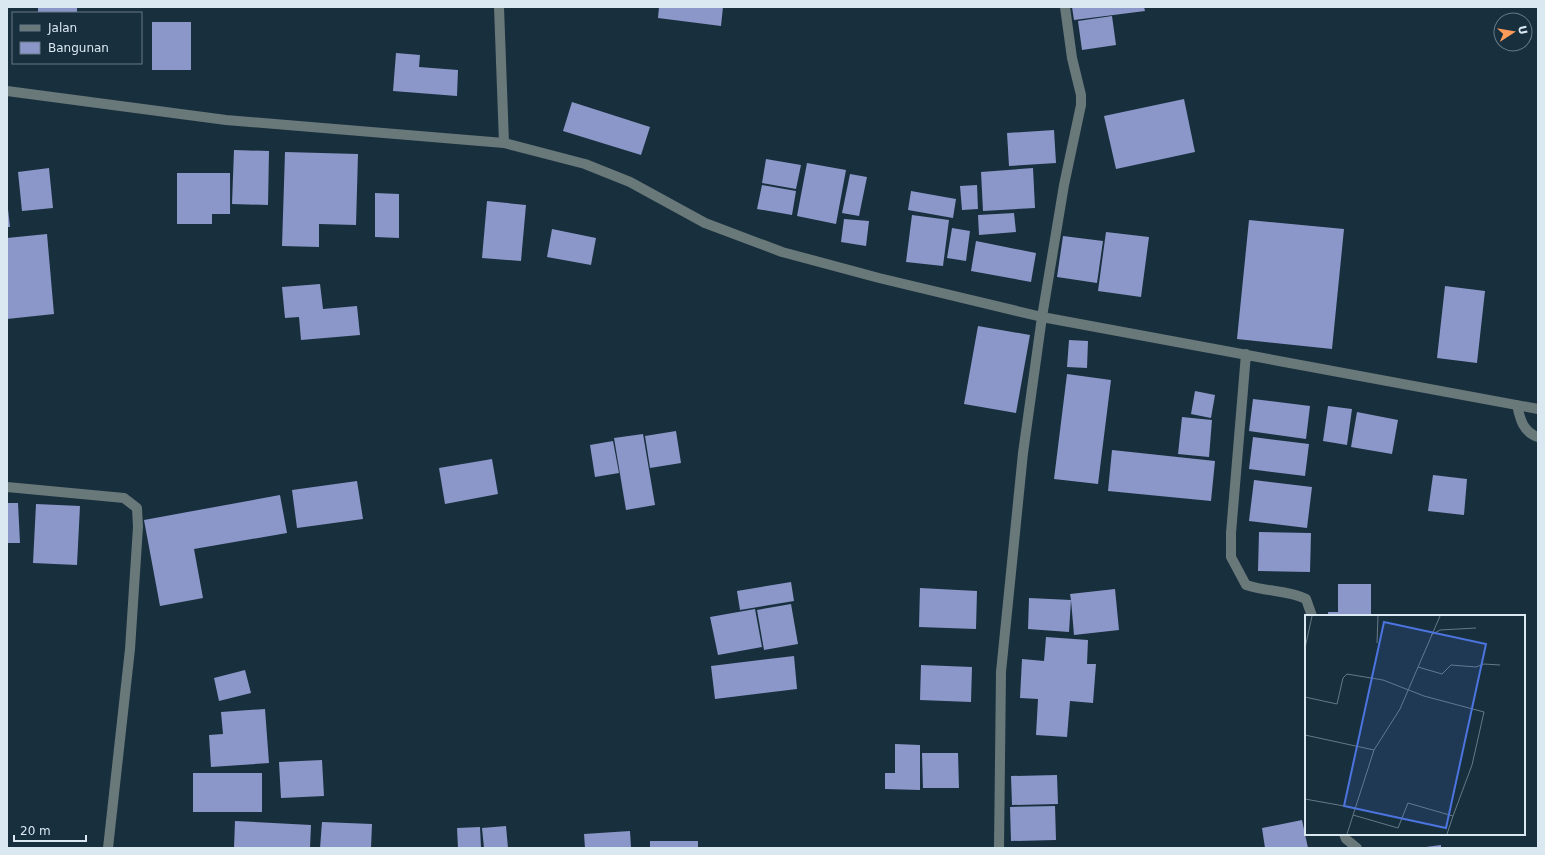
<svg xmlns="http://www.w3.org/2000/svg" width="1545" height="855" font-family="'DejaVu Sans',sans-serif">
<style>
.building{fill:#8b97c8}
.lines{fill:none;stroke-linecap:round;stroke-linejoin:round}
.minor{stroke:#697879;stroke-width:10}
.inset-road{fill:none;stroke:#667986;stroke-width:1}
.view{fill:#4c74de;fill-opacity:0.15;stroke:#4c74de;stroke-width:2}
.inset-edge{fill:none;stroke:#dae8f2;stroke-width:2}
</style>
<rect width="100%" height="100%" fill="#182f3e"/>
<!-- building -->
<path class="building" d="M38 7H77V13H38Z
M659 7H723L721 26 658 18Z
M1072 7H1144L1145 11 1074 20Z
M1112 16 1116 45 1082 50 1078 21Z
M152 22H191V70H152Z
M396 53 420 55 419 67 458 70 457 96 393 91Z
M1184 99 1195 152 1116 169 1104 116Z
M572 102 650 127 641 155 563 131Z
M1054 130 1056 163 1009 166 1007 133Z
M234 150 269 151 268 205 232 204Z
M285 152 358 154 356 225 319 224V247L282 246Z
M766 159 801 165 796 189 762 183Z
M807 163 846 170 836 224 797 216Z
M49 168 53 208 22 211 18 172Z
M1033 168 1035 208 983 211 981 172Z
M177 173H230V214H212V224H177Z
M850 174 867 177 859 216 842 213Z
M762 185 796 191 792 215 757 209Z
M977 185 978 209 962 210 960 186Z
M911 191 956 199 953 218 908 210Z
M375 193 399 194V238L375 237Z
M7 200 10 227H7Z
M487 201 526 205 521 261 482 258Z
M1014 213 1016 232 979 235 978 215Z
M912 215 949 220 943 266 906 262Z
M844 219 869 221 866 246 841 242Z
M1249 220 1344 229 1332 349 1237 339Z
M952 228 970 231 966 261 947 258Z
M552 229 596 238 591 265 547 257Z
M1106 232 1149 237 1141 297 1098 291Z
M47 234 54 314 7 319V238Z
M1063 236 1103 241 1097 283 1057 277Z
M976 241 1036 253 1031 282 971 271Z
M320 284 323 309 357 306 360 335 301 340 299 317 285 318 282 287Z
M1445 286 1485 291 1477 363 1437 358Z
M978 326 1030 335 1016 413 964 404Z
M1069 340 1088 341 1087 368 1067 367Z
M1067 374 1111 380 1098 484 1054 479Z
M1195 391 1215 395 1211 418 1191 414Z
M1253 399 1310 406 1306 439 1249 431Z
M1328 406 1352 409 1347 445 1323 441Z
M1357 412 1398 420 1392 454 1351 447Z
M1182 417 1212 420 1209 457 1178 454Z
M676 431 681 463 650 468 645 436Z
M643 434 655 505 626 510 614 438Z
M1253 437 1309 444 1305 476 1249 469Z
M613 441 619 473 595 477 590 445Z
M1112 450 1215 461 1211 501 1108 491Z
M492 459 498 494 445 504 439 468Z
M1433 475 1467 479 1464 515 1428 511Z
M1254 480 1312 487 1307 528 1249 521Z
M357 481 363 519 297 528 292 490Z
M280 495 287 533 194 549 203 598 160 606 144 520Z
M7 503H18L20 543H7Z
M36 504 80 506 77 565 33 563Z
M1259 532 1311 533 1310 572 1258 571Z
M791 582 794 601 740 610 737 591Z
M1338 584H1371V614H1405V616H1328V612H1338Z
M920 588 977 591 976 629 919 627Z
M1115 589 1119 630 1074 635 1071 600 1069 632 1028 629 1029 598 1071 600 1070 594Z
M791 604 798 644 764 650 757 610Z
M755 609 762 647 718 655 710 617Z
M1046 637 1088 640 1087 664H1096L1093 703 1070 701 1067 737 1036 735 1038 699 1020 698 1022 659 1044 661Z
M794 656 797 689 715 699 711 666Z
M921 665 972 667 971 702 920 700Z
M245 670 251 693 219 701 214 678Z
M265 709 269 763 211 767 209 735 223 734 221 712Z
M895 744 920 745V790L885 789V773H895Z
M922 753H958L959 788H923Z
M322 760 324 796 281 798 279 762Z
M193 773H262V812H193Z
M1057 775 1058 804 1012 805 1011 776Z
M1055 806 1056 840 1011 841 1010 807Z
M1302 820 1308 848H1265L1262 828Z
M235 821 311 825 310 848H234Z
M322 822 372 824 371 848H320Z
M506 826 508 848H484L482 828Z
M480 827 481 848H458L457 828Z
M630 831 631 848H585L584 834Z
M650 841H698V848H650Z
M1441 845V848H1427L1426 847Z"/>
<g class="lines">
<!-- minor -->
<path class="minor" d="M499 7 504 143
M7 91 226 120 504 143 585 164 630 182 705 223 782 252 879 278 1042 317 1538 409
M1246 354 1231 533V557L1246 585C1267 592 1289 590 1306 599L1312 616
M1517 405C1520 419 1523 432 1538 437
M7 487 124 498 137 508 138 527 130 649 108 848
M1344 834 1346 839 1357 848
M999 848 1001 672 1023 453 1042 317 1064 185 1081 105V95L1072 58 1065 7"/>
</g>
<!-- overview -->
<g transform="translate(1305 615)">
<rect width="220" height="220" fill="#182f3e"/>
<path class="inset-road" d="M126 20 135 15 171 13M72 28 73 1M0 33 7 1M113 52 137 59 146 50 171 52 179 49 195 50M0 82 32 89 38 63 42 59 78 65 119 81 179 97 167 150 148 201 103 188 93 213 48 200M0 120 69 135M0 184 50 193M42 219 69 135 95 94 135 1M142 219 148 201"/>
<path class="view" d="M79 7 181 29 141 213 39 191Z"/>
<rect width="220" height="220" class="inset-edge"/>
</g>
<!-- border -->
<rect width="1545" height="855" fill="none" stroke="#dae8f2" stroke-width="16"/>
<!-- legend -->
<rect x="12" y="12" width="130" height="52" fill="#182f3e" stroke="#667986"/>
<rect x="20" y="25" width="20" height="6" fill="#697879" stroke="#667986"/>
<text x="48" y="32" font-size="12" fill="#dae8f2">Jalan</text>
<rect x="20" y="42" width="20" height="12" fill="#8b97c8" stroke="#667986"/>
<text x="48" y="52" font-size="12" fill="#dae8f2">Bangunan</text>
<!-- north arrow -->
<g transform="translate(1513 32) rotate(78)"><circle r="19" fill="#182f3e" stroke="#667986"/>
<path d="M0-3L7 15L0 10L-7 15Z" fill="#fe9b58"/>
<text y="-6" font-size="11" font-weight="bold" text-anchor="middle" fill="#dae8f2">U</text>
</g>
<!-- scale -->
<path d="M14 835v6h72v-6" fill="none" stroke="#dae8f2" stroke-width="2"/>
<text x="20" y="835" font-size="12" fill="#dae8f2" stroke="#182f3e" stroke-width="3" paint-order="stroke">20 m</text>
</svg>
